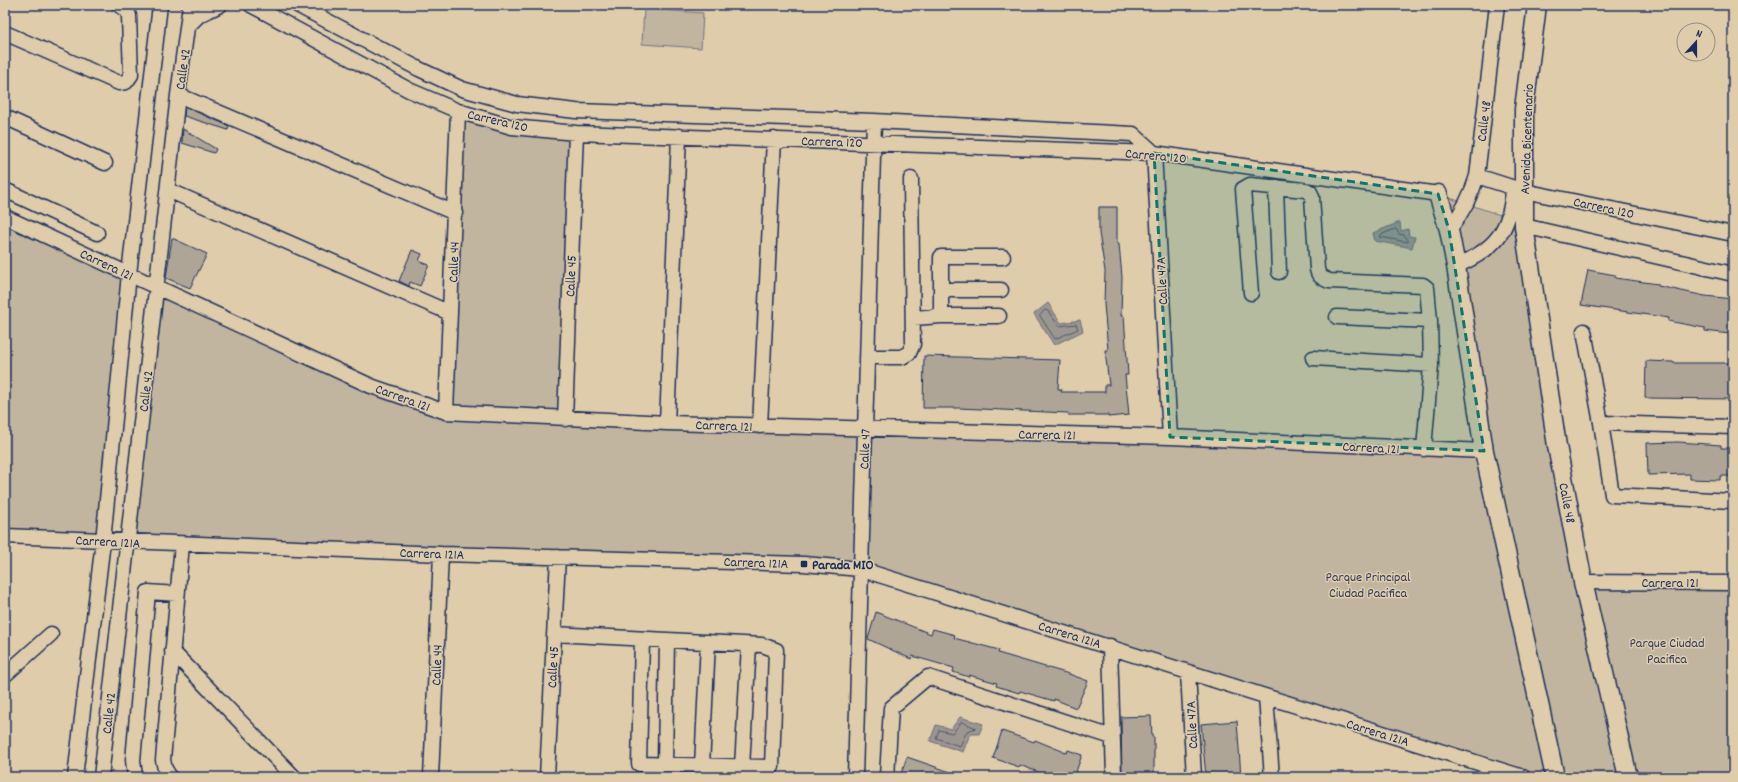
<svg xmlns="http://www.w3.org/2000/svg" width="1738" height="782" font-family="Dekko,sans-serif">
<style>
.green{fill:#c2b59f;stroke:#6e727e}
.water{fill:#9c9690;stroke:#686d7c}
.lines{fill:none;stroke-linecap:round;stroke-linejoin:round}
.shore{stroke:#4f5872;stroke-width:1}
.building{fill:#afa597;stroke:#1b2f5e}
.minor-casing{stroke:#1b2f5e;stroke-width:17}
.major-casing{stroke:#1b2f5e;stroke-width:21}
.minor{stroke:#dfccaa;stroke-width:14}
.major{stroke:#dfccaa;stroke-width:18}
.marked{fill:#0f766e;fill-opacity:0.2;stroke:#0f766e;stroke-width:3;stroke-dasharray:8 5;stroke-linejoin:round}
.poi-dot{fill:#1b2f5e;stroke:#dfccaa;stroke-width:1.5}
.labels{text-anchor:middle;stroke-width:3;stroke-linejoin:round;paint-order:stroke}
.street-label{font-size:14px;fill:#1b2f5e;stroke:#dfccaa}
.poi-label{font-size:14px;font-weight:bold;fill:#1b2f5e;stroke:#dfccaa;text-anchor:start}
.park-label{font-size:14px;fill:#2c3c64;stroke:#dfccaa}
</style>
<rect width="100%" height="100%" fill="#dfccaa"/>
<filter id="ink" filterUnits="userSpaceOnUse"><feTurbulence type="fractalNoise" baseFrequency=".025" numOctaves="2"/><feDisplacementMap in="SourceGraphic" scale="8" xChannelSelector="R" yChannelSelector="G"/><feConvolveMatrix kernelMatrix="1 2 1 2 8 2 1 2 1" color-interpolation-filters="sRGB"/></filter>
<g filter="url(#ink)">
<!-- green -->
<path class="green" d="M644 9 703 13 701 48 642 44Z
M458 111 576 133 565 419 1483 451 1438 194 1509 218 1524 226 1584 582 1733 583V777H1523L860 569 127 542 157 287 445 412Z
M5 217 129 274 103 541 5 536Z"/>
<!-- water -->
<path class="water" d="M1400 222 1401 231 1408 229 1409 236 1415 237 1412 248 1375 241 1373 233Z
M1048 303 1061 323 1080 320 1083 331 1054 345 1034 314Z
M960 717 983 724 979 734H970L963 752 930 741 936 725 951 729Z"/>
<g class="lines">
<!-- shore -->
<path class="shore" d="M1396 229 1399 234 1404 235 1408 240V242L1380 237 1381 235Z
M1045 310 1048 311 1059 326 1076 324 1078 329 1055 339 1040 316Z
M962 722 976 728 967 731 960 746 936 738 939 730 952 733Z"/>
</g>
<!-- building -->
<path class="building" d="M185 107 229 126 228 130 184 116Z
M183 129 216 149 214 153 182 143Z
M1099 207H1117V244H1119L1122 277 1121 316H1124L1128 375H1125L1129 415 1108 417V415H1068V413L959 408H923L924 356 1060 360 1058 389H1062L1061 392H1105V385H1109L1105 350H1108L1104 304 1105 271 1099 233Z
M172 238 207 254 190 288 166 278Z
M412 250 422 254 419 261 429 265 420 286 410 282 409 286 399 281Z
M1588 270 1615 275V278L1658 284V286L1705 296 1733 299 1730 334 1705 331V328L1668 321 1669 318 1581 305Z
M1646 361 1673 362V363H1733V399L1645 398Z
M1678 442 1721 445V448H1733V476H1720V480L1690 479V474L1648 475 1647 443Z
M876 612 931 634 933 629 955 635 954 638 999 650 998 653 1069 674 1088 681 1076 708 1054 699V701L1020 691 1019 693 996 686 997 683 969 675V677L953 672 954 668 912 656 911 659 868 639Z
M1151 716 1152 737H1154V777H1122L1121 717Z
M1237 721 1241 777H1206L1201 724Z
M1002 731 1034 742 1035 740 1067 753 1068 750 1082 755 1074 777H1051L1020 765 1019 767 993 758Z
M907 757 959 775 958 777H900Z"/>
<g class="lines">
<defs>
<path id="minor" d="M251 5 409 90 458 111 512 127 576 133 1154 153 1438 194
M297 5 419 69 462 89 517 104 576 111 874 121 1133 134 1154 153 1170 437
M188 26 199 15 220 5
M5 33 119 83 126 82 131 75 129 16 127 10 119 5
M178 95 455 213
M5 117 105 163
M1477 176 1524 191 1733 234
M1276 187 1279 272
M5 190 97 233
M168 190 450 313
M5 217 371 386 446 412 667 423 1170 437 1484 451
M1524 226 1733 274
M1449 230C1462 213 1471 197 1477 176L1497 5
M1456 266C1494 250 1511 231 1513 188
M941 290H1001
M1251 293 1243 189 1250 185 1306 190 1310 192 1312 197 1317 269C1318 276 1322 278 1329 281L1423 285 1427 288 1430 321 1431 365 1424 449
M941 316V257H1003
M1337 317 1430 321
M913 318 941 316H999
M1584 331 1601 423 1612 495 1733 501
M867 357H902L909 353 913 344 911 179
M1313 358 1431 365
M446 412 458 111
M565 419 576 133
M667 423 679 136
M1601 423 1733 427
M760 426 774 139
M5 536 441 554 804 564 860 569 1523 777
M1583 582 1733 583
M554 634 762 645 776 650 772 767 639 764 642 639
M1110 646 1114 777
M172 651 294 777
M1188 673 1194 777
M5 675 51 634
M1266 697 1272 777
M665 765 667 640
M702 766 708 642
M742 767 749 645
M75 777 103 541 129 274 160 5
M101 777 178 95 190 5
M135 777 133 760 148 592 177 594
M170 777 165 769 163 760 182 544
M431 777 441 554
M547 777 558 557
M855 777 874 121
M887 777 891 708 928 677 1112 737"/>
<path id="major" d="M1537 5 1524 109V226L1557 446 1583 582 1628 777
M1438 194 1449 230 1456 266 1484 451 1555 777"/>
</defs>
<!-- minor casing -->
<use href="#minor" class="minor-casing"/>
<!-- major casing -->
<use href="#major" class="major-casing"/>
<!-- minor -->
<use href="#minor" class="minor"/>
<!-- major -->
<use href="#major" class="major"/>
</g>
</g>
<!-- marked area -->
<path class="marked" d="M1154 153 1438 194 1449 230 1484 451 1170 437Z"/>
<!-- markers -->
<rect class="poi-dot" x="800" y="560" width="8" height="8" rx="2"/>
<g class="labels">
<!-- street labels -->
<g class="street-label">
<text transform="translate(182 69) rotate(-82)" y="5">Calle 42</text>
<text transform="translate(498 120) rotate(13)" y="5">Carrera 120</text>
<text transform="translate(1483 121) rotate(-83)" y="5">Calle 48</text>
<text transform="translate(1526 139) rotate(-88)" y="5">Avenida Bicentenario</text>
<text transform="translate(832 141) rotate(2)" y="5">Carrera 120</text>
<text transform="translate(1156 155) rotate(5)" y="5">Carrera 120</text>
<text transform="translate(1604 207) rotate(12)" y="5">Carrera 120</text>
<text transform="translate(453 262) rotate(-88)" y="5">Calle 44</text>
<text transform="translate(107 264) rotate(25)" y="5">Carrera 121</text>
<text transform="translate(570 276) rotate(-88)" y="5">Calle 45</text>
<text transform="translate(1161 281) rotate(-93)" y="5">Calle 47A</text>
<text transform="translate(145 391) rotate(-83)" y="5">Calle 42</text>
<text transform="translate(403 397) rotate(20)" y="5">Carrera 121</text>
<text transform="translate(724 425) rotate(2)" y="5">Carrera 121</text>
<text transform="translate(1047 434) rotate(1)" y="5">Carrera 121</text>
<text transform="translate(1371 447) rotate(3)" y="5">Carrera 121</text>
<text transform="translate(864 449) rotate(-88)" y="5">Calle 47</text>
<text transform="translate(1568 503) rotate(79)" y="5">Calle 48</text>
<text transform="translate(108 541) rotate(3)" y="5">Carrera 121A</text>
<text transform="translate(432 553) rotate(2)" y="5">Carrera 121A</text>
<text transform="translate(756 562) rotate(2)" y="5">Carrera 121A</text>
<text x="1670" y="587">Carrera 121</text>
<text transform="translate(1070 634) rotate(17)" y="5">Carrera 121A</text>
<text transform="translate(436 665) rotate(-88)" y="5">Calle 44</text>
<text transform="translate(552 667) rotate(-87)" y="5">Calle 45</text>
<text transform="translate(108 713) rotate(-84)" y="5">Calle 42</text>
<text transform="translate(1191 725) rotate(-93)" y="5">Calle 47A</text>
<text transform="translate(1378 732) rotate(17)" y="5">Carrera 121A</text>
</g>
<!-- poi labels -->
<g class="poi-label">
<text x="812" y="569">Parada MIO</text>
</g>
<!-- park labels -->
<g class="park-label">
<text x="1368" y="581">Parque Principal<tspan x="1368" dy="16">Ciudad Pacifica</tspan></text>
<text x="1667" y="647">Parque Ciudad<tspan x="1667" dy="16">Pacifica</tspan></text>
</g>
</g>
<!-- margin -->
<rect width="1738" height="782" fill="none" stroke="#dfccaa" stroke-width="20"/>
<rect x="10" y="10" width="1718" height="762" fill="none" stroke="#1b2f5e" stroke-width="1.5" filter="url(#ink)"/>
<!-- north arrow -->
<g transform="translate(1696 42) rotate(21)"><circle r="19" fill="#dfccaa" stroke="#918d8c"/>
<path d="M0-3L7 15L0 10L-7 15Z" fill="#1b2f5e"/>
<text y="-6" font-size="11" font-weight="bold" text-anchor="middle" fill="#1b2f5e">N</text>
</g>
</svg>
